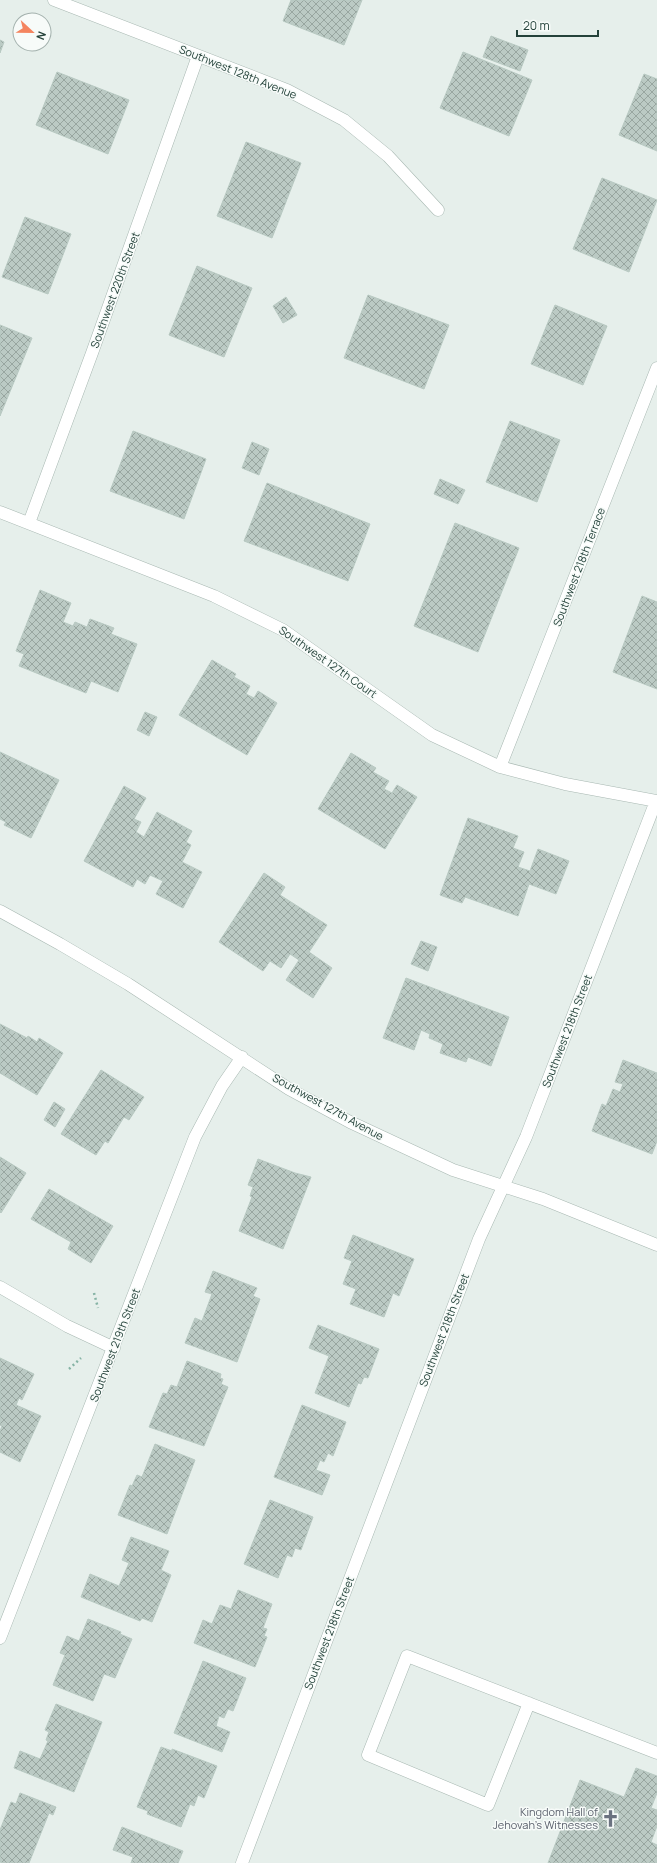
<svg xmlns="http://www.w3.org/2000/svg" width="657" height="1863" font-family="Manrope,sans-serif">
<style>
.building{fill:url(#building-cross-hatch);stroke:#b8c9c2}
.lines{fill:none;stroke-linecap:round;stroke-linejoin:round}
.minor-casing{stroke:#a8b8b2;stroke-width:13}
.path{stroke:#86b3a5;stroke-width:2.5;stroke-dasharray:2 3;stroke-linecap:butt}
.minor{stroke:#fff;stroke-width:12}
.labels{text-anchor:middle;stroke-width:3;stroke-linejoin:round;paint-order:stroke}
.street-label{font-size:11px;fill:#24423a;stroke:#f7fbf9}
.worship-label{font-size:11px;fill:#5b616d;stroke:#f7fbf9;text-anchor:end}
</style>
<defs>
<pattern id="building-cross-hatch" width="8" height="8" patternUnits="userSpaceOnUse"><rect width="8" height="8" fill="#bbcac4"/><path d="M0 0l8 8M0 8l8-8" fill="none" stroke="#98a6a0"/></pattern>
</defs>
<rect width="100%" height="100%" fill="#e6efeb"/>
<!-- building -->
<path class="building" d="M291 0H362L344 45 283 21Z
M491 36 528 50 520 71 483 57Z
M0 40 4 42 0 53Z
M463 52 532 80 509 136 440 108Z
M57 72 129 100 108 154 36 125Z
M644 74 657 79V151L619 135Z
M246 142 301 163 272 238 217 216Z
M602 178 657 200 629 272 573 249Z
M25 217 71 234 48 294 2 277Z
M197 266 252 288 224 357 169 335Z
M368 295 449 325 424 389 344 358Z
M286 297 297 315 283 323 273 306Z
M555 305 607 326 583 385 531 364Z
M0 325 32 338 0 416Z
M510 421 560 440 537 502 486 482Z
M133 431 206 459 184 519 110 491Z
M252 442 269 449 259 475 242 468Z
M440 479 465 490 458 504 434 494Z
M267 483 370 524 348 581 244 541Z
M455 523 519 548 478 652 414 626Z
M40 590 71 603 63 622 73 626 75 622 87 627 90 619 114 628 111 634 137 644 118 692 91 681 86 693 19 666 24 654 16 651Z
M642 596 657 602V689L613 672Z
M212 660 236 674 234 677 250 686 246 694 254 698 258 691 277 703 247 755 179 715Z
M145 712 157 717 149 736 137 730Z
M0 752 59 780 31 838 4 825 6 822 0 819Z
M351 753 376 768 373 772 389 781 384 789 392 793 397 785 417 797 385 849 318 809Z
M124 786 146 798 134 819 141 822 136 832 144 837 157 812 192 831 186 842 191 845 182 862 202 872 183 908 156 894 163 881 150 875 145 884 137 879 133 887 84 861Z
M468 818 518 836 513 848 524 852 518 867 530 871 538 849 569 861 556 894 529 884 518 916 465 897 462 903 440 895Z
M264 873 285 887 280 895 327 925 309 952 332 968 313 998 286 980 299 960 290 954 281 968 270 961 263 971 219 942Z
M421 941 437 947 428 971 411 964Z
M406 978 509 1017 491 1066 468 1057 466 1062 440 1053 443 1044 429 1038 430 1034 421 1030 414 1050 383 1038Z
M0 1024 27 1038 28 1036 37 1042 39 1038 63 1053 37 1095 0 1073Z
M623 1060 657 1073V1141L652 1154 592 1131 602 1104 606 1106 613 1089 620 1092 623 1084 615 1082Z
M101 1070 144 1097 129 1120 124 1117 108 1143 105 1141 96 1155 61 1134Z
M54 1102 65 1109 55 1127 44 1120Z
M0 1157 26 1173 1 1213 0 1212Z
M258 1159 295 1173 311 1177 283 1249 239 1231 252 1197 250 1196 253 1187 248 1185Z
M49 1189 113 1226 91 1263 68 1249 71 1242 31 1219Z
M353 1235 414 1259 399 1296 393 1293 384 1317 350 1304 356 1289 343 1284 352 1261 344 1258Z
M213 1271 257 1288 253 1296 260 1299 237 1362 185 1343 195 1318 202 1321 212 1294 205 1292Z
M318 1325 379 1349 368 1378 364 1377 361 1384 358 1383 349 1407 315 1393 329 1356 309 1348Z
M0 1358 34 1374 22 1400 19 1398 16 1405 41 1416 20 1462 0 1452V1431L2 1426 0 1425Z
M187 1361 221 1374 220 1378 223 1379 221 1384 228 1387 204 1446 149 1427 163 1393 167 1394 171 1385 177 1387Z
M302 1405 346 1422 333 1456 328 1453 324 1462 320 1460 316 1470 330 1475 322 1495 274 1477Z
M155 1444 195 1460 167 1534 118 1515 130 1485 132 1486 137 1475 142 1477Z
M270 1500 313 1517 301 1550 295 1548 292 1557 287 1555 278 1578 244 1564Z
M131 1537 169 1551 161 1570 171 1575 152 1622 142 1618 140 1621 81 1597 90 1574 119 1586 129 1563 122 1560Z
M238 1590 272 1604 263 1628 267 1629 264 1636 267 1637 255 1667 194 1643 203 1620 212 1624 220 1605 231 1609Z
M88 1619 121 1632 120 1634 132 1639 115 1678 104 1674 93 1701 53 1685 65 1655 60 1653 67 1636 79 1641Z
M203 1661 246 1678 233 1711 228 1709 224 1718 219 1716 216 1726 230 1732 222 1752 174 1733Z
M56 1704 102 1722 74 1792 14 1768 20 1751 40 1759 48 1741 46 1740 49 1732 45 1730Z
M161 1747 172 1751V1749L217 1766 204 1798 198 1795 194 1806 190 1804 181 1827 147 1814 148 1811 137 1807Z
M636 1768 657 1776V1793L651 1808 657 1810V1826L651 1842 657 1845V1863H548L580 1780 624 1797Z
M20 1793 56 1807 53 1815 49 1813 29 1863H3L0 1862V1830L11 1802 16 1804Z
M122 1827 183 1851 178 1863H131L133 1857 113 1850Z"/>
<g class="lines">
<defs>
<path id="minor" d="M54 0 287 90 344 120 388 156 438 210
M0 512 214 596 283 630 432 735 500 767 565 784 657 801
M29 523 92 353 198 56
M500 767 657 368
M0 911 60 944 128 984 289 1089 350 1122 453 1170 543 1199 657 1245
M0 1287 67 1326 114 1348
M0 1638 195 1137 222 1086 242 1057
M529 1703 488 1805 368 1755 407 1656 657 1753
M242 1863 479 1239 526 1137 656 801"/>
</defs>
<!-- minor casing -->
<use href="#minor" class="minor-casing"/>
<!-- path -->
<path class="path" d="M94 1293 98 1308
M69 1369 81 1358"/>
<!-- minor -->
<use href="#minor" class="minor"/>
</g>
<!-- icons -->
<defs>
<symbol id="church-bare" viewBox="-9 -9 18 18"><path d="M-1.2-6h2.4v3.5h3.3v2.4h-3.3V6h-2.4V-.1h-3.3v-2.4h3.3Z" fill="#6b7280" stroke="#f7fbf9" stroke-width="2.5" paint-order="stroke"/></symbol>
</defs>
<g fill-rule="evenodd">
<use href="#church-bare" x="598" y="1806" width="25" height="25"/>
</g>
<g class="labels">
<!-- street labels -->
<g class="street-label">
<text transform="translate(238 72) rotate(22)" y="4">Southwest 128th Avenue</text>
<text transform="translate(115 290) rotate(-70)" y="4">Southwest 220th Street</text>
<text transform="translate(579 567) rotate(-69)" y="4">Southwest 218th Terrace</text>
<text transform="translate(328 662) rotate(35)" y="4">Southwest 127th Court</text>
<text transform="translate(567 1031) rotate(-69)" y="4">Southwest 218th Street</text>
<text transform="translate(328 1107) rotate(29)" y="4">Southwest 127th Avenue</text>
<text transform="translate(444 1330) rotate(-69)" y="4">Southwest 218th Street</text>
<text transform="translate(115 1345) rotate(-69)" y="4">Southwest 219th Street</text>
<text transform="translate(329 1633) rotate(-69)" y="4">Southwest 218th Street</text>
</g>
<!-- worship labels -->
<g class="worship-label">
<text x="598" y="1816">Kingdom Hall of<tspan x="598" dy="13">Jehovah's Witnesses</tspan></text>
</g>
</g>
<!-- north arrow -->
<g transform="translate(32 32) rotate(112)"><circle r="19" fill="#f7fbf9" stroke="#a3b1ad"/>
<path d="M0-3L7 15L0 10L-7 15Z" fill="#f4845f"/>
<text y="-6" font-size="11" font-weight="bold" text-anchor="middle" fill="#24423a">N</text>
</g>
<!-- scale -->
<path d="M517 30v6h81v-6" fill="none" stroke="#24423a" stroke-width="2"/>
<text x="523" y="30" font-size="12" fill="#24423a" stroke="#f7fbf9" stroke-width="3" paint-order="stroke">20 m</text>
</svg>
